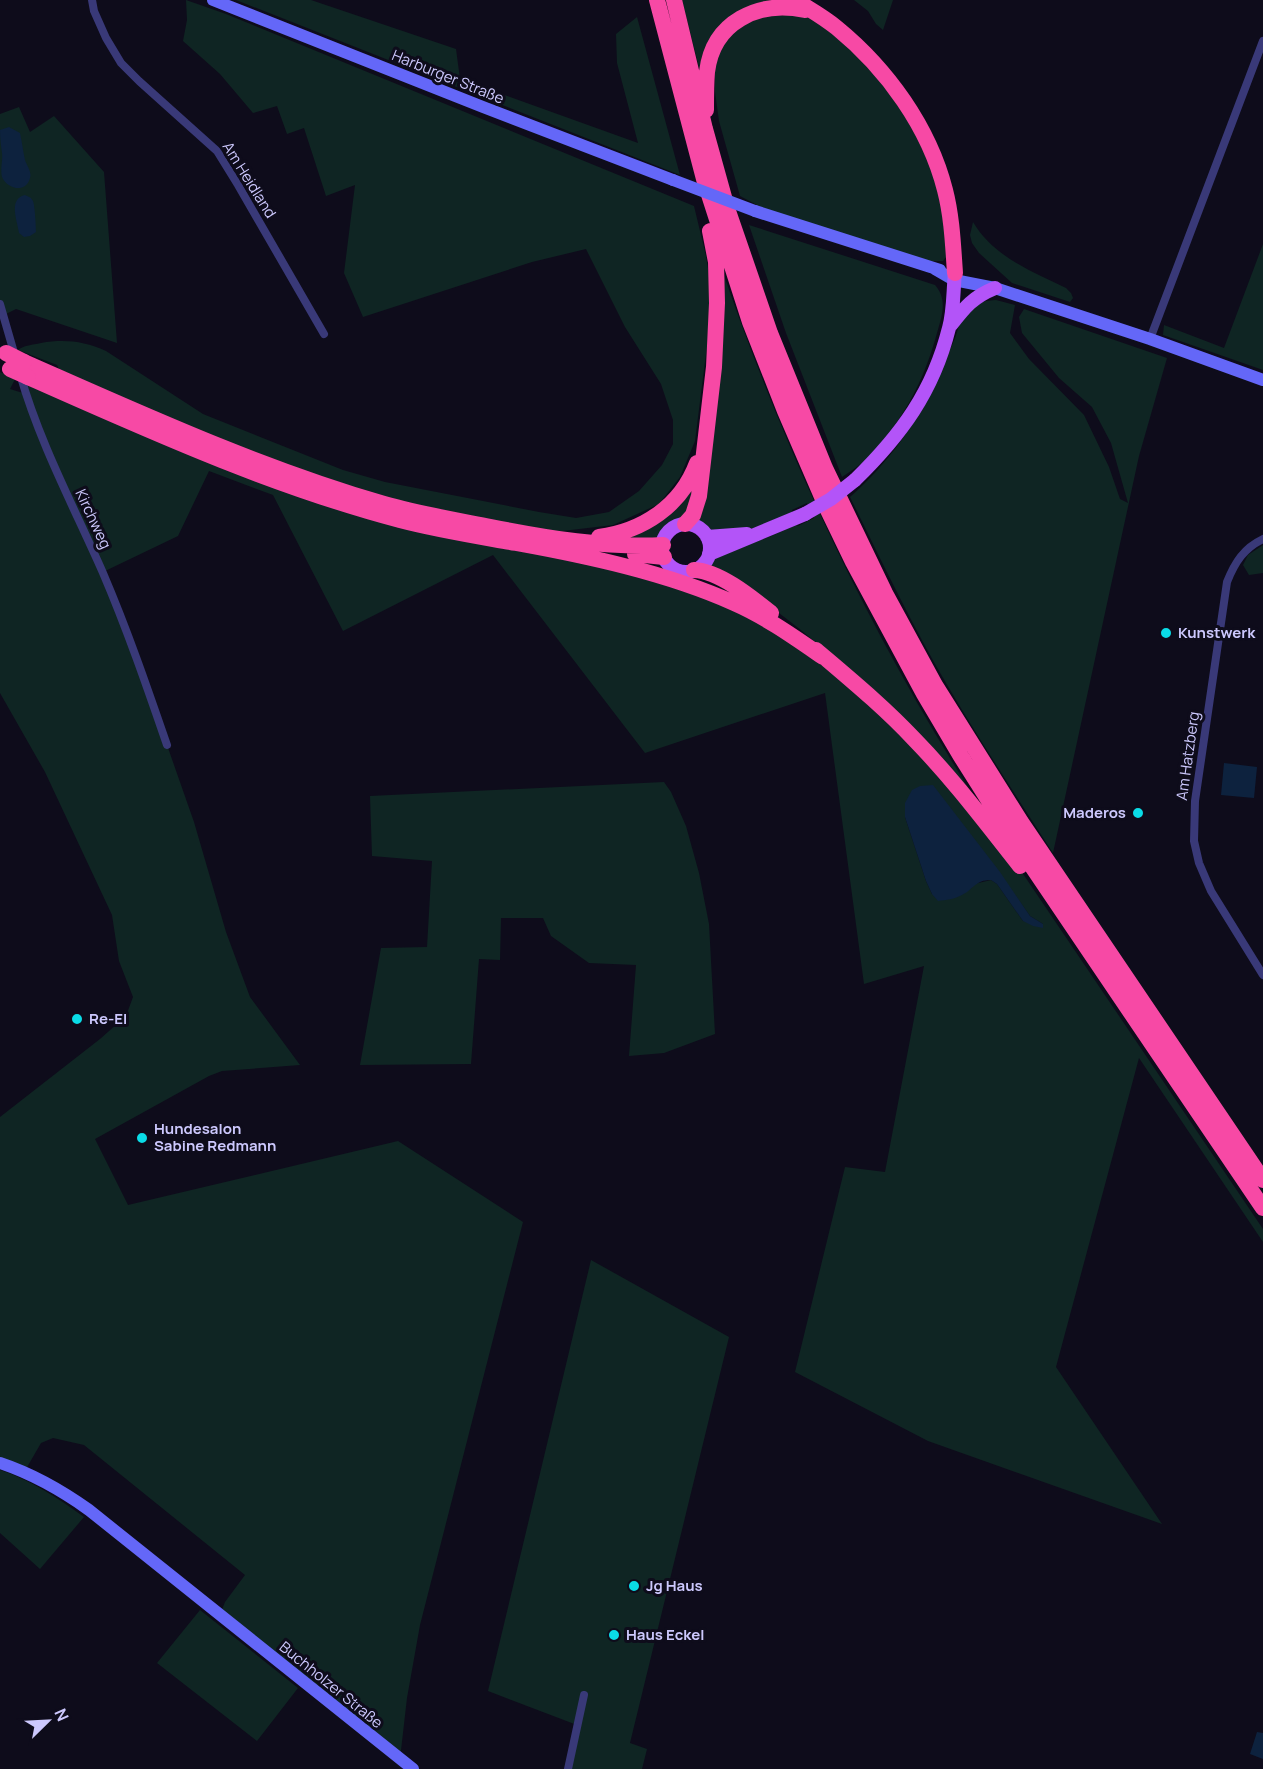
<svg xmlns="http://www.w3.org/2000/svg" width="1263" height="1769" font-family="Manrope,sans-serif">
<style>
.green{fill:#0f2523;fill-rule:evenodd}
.water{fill:#0d223e}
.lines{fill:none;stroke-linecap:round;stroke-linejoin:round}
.street{stroke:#393978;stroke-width:8}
.secondary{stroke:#6467f8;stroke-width:12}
.primary{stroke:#b354f8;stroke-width:14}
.highway{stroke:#f749a5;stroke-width:16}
.secondary-bridge{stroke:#6467f8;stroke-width:12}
.primary-bridge{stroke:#b354f8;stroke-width:14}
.highway-bridge{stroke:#f749a5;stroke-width:16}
.poi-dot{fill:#0adce7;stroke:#0e0c1b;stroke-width:2}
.labels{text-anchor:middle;stroke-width:6;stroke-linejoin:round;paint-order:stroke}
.street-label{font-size:15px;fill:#ccc8fd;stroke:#0e0c1b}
.poi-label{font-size:15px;font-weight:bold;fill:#ccc8fd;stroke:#0e0c1b;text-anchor:start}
</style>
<rect width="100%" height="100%" fill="#0e0c1b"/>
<!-- green -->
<path class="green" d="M186 0 226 14 694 206 706 256 711 287 707 346 695 441 680 477 659 504 613 525 554 532 437 512 267 460 61 373 57 365 18 350C25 345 32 345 41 343 64 339 84 341 106 351L203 414 343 470 385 482 539 512 576 518 609 512 639 491 662 465 673 444V420L661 384 625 327 586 249 532 262 363 317 344 273 355 185 326 196 304 128 287 134 277 106 253 113 220 74 183 41 187 20Z
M236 0H311L456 49 460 79 638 143 617 63 616 34 637 17 680 175Z
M682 0H790L739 14 703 83Z
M854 0H893L883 30 876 24 868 11Z
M800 14 812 19 844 42 898 101 925 148 942 203 946 257 943 261H918L770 212 740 196 719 121 715 92V63L723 42 752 17Z
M19 107 30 132 54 116 104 172 117 343 16 309 4 315 0 304V114Z
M973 222C993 256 1032 272 1066 288L1071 293 1073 298 1070 302 1012 283 979 253 972 243 970 235Z
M749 225 935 285C948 300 942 315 937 333 926 373 910 408 883 440 878 446 874 453 868 458 860 465 851 471 842 477L786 333Z
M1263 244V370L1163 335 1164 325 1224 348Z
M720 264C784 451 868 630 974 797 892 713 812 624 708 567V564L716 555 769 537 796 525 798 526 814 518 807 503 792 510V515L757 528 713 535 695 521Z
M996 300 1015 305 1010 333 1029 359 1084 415 1109 467 1120 499 1128 503 1111 443 1092 407 1059 378 1022 333 1019 317 1024 309 1167 358 1139 456 1053 853C1017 797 980 741 946 683 911 623 881 560 850 497 888 464 920 419 940 372 945 361 950 350 955 338 958 331 961 314 966 308 972 301 988 301 996 300Z
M0 372 15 379 10 389 26 394 32 402 27 384 626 572 742 610 846 682 952 787 1013 859 1263 1229V1242L1139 1058 1056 1367 1162 1524 928 1441 795 1372 845 1167 885 1172 924 966 864 984 825 693 645 753 493 555 343 631 273 495 209 471 178 536 103 572 167 745 194 822 226 932 250 997 300 1065 222 1071 209 1076 95 1139 128 1205 398 1141 523 1222 420 1625 407 1698 400 1759 220 1615 225 1602 245 1575 84 1445 53 1438 41 1443 26 1469 0 1459V1117L100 1039 126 1016 133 997 119 961 112 915 45 772 0 693ZM905 817 993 864 1030 916 1043 924 1023 921 997 884 991 880 932 894 926 881Z
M695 477 692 508 682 520 673 523 655 540H605L637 530Z
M1263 545V573L1249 575 1243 565 1248 555Z
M664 782 671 792 686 826 699 873 709 924 715 1034 664 1053 629 1056 636 965 589 963 551 936 543 918H501L500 960 479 959 471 1064 360 1065 381 948 427 947 432 861 372 856 370 796Z
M591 1260 729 1337 630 1743 647 1749 642 1769H568L577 1725 488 1691Z
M0 1470C31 1480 58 1498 84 1517L40 1569 0 1533Z
M200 1610 298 1688 257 1741 157 1663Z"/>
<!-- water -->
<path class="water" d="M9 127 20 133C22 142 23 151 25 160 27 166 32 172 30 178 26 194 7 189 2 177 0 169 3 161 2 153 1 146 0 138 0 130Z
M25 195C29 197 31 197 33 201 35 206 36 228 36 232L30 236 24 237 19 233C17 220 8 199 25 195Z
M1224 763 1257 767 1254 798 1221 795Z
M933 785 1000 872 1030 916 1043 924V928L1033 926 1023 921 997 884 991 880C975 880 974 889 962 895 955 899 946 900 938 901L932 894 926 881 905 817V803L912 790 920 786Z
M1257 1732 1263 1733V1759L1250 1754Z"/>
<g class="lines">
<!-- street -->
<path class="street" d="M92 0 94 11 106 38 121 63 139 81 217 151 238 185 324 334
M0 304 15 356
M1150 339 1263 41
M20 374C40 444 74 507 103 573 127 629 147 687 167 745
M1263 539C1244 548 1235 562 1227 582L1195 801 1194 841 1199 863 1211 891 1263 975
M568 1769 584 1695"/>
<!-- secondary -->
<path class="secondary" d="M213 0 483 107 673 180
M755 211 940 270
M935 269 954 280 995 288 1150 339 1263 380
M0 1463C33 1474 61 1490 89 1510L413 1769"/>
<!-- primary -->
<path class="primary" d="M951 325C965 307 973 297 995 288
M855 480C901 435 933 392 949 328 954 310 953 291 955 273
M662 548a24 24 0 1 1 48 0a24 24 0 1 1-48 0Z
M707 537 747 534
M709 554 805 514"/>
<!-- highway -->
<path class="highway" d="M657 0 704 179 750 322 785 411 826 506 853 562 924 694 960 755 1008 831 1263 1208
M674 0 705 129 727 208 770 333 825 468 885 593 935 685 1021 822 1263 1180
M795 0C809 9 824 17 837 28 887 69 929 127 945 190 952 217 953 245 955 273
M706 110C706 97 706 85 707 72 713 22 758 0 805 10
M24 362C142 414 260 468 384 504 419 514 455 520 491 527 547 538 605 548 663 545
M28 377C150 431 271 486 400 520 438 530 477 536 516 543 588 556 667 573 734 603 766 617 794 637 823 657
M685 524 693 515 699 496 714 367 717 303 716 262 710 231
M599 537C643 531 681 506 697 463
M635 554 664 557
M694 570C719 571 751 597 771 613
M816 650C850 679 884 707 914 739 953 779 986 823 1020 866"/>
<!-- secondary-bridge -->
<path class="secondary-bridge" d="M673 180 755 211"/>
<!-- primary-bridge -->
<path class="primary-bridge" d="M805 514 831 499 855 480"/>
<!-- highway-bridge -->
<path class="highway-bridge" d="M6 353 24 362
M10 369 28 377"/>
</g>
<!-- markers -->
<g class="poi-dot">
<circle cx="1166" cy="633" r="6"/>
<circle cx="1138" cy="813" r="6"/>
<circle cx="77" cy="1019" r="6"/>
<circle cx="142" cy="1138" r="6"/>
<circle cx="634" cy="1586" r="6"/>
<circle cx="614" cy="1635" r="6"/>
</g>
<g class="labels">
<!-- street labels -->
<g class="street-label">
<text transform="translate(448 77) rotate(22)" y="5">Harburger Straße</text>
<text transform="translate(249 180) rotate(58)" y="5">Am Heidland</text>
<text transform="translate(93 519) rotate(65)" y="5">Kirchweg</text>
<text transform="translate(1188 756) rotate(-82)" y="5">Am Hatzberg</text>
<text transform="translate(331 1685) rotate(39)" y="5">Buchholzer Straße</text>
</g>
<!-- poi labels -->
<g class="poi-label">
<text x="1178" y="638">Kunstwerk</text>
<text x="1126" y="818" text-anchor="end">Maderos</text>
<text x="89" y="1024">Re-El</text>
<text x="154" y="1134">Hundesalon<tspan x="154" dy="17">Sabine Redmann</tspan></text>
<text x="646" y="1591">Jg Haus</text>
<text x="626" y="1640">Haus Eckel</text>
</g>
</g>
<!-- north arrow -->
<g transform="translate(48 1721) rotate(66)" stroke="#0e0c1b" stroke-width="4.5" paint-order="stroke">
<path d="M0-4.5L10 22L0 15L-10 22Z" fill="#ccc8fd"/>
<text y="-9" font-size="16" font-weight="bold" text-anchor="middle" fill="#ccc8fd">N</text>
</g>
</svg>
